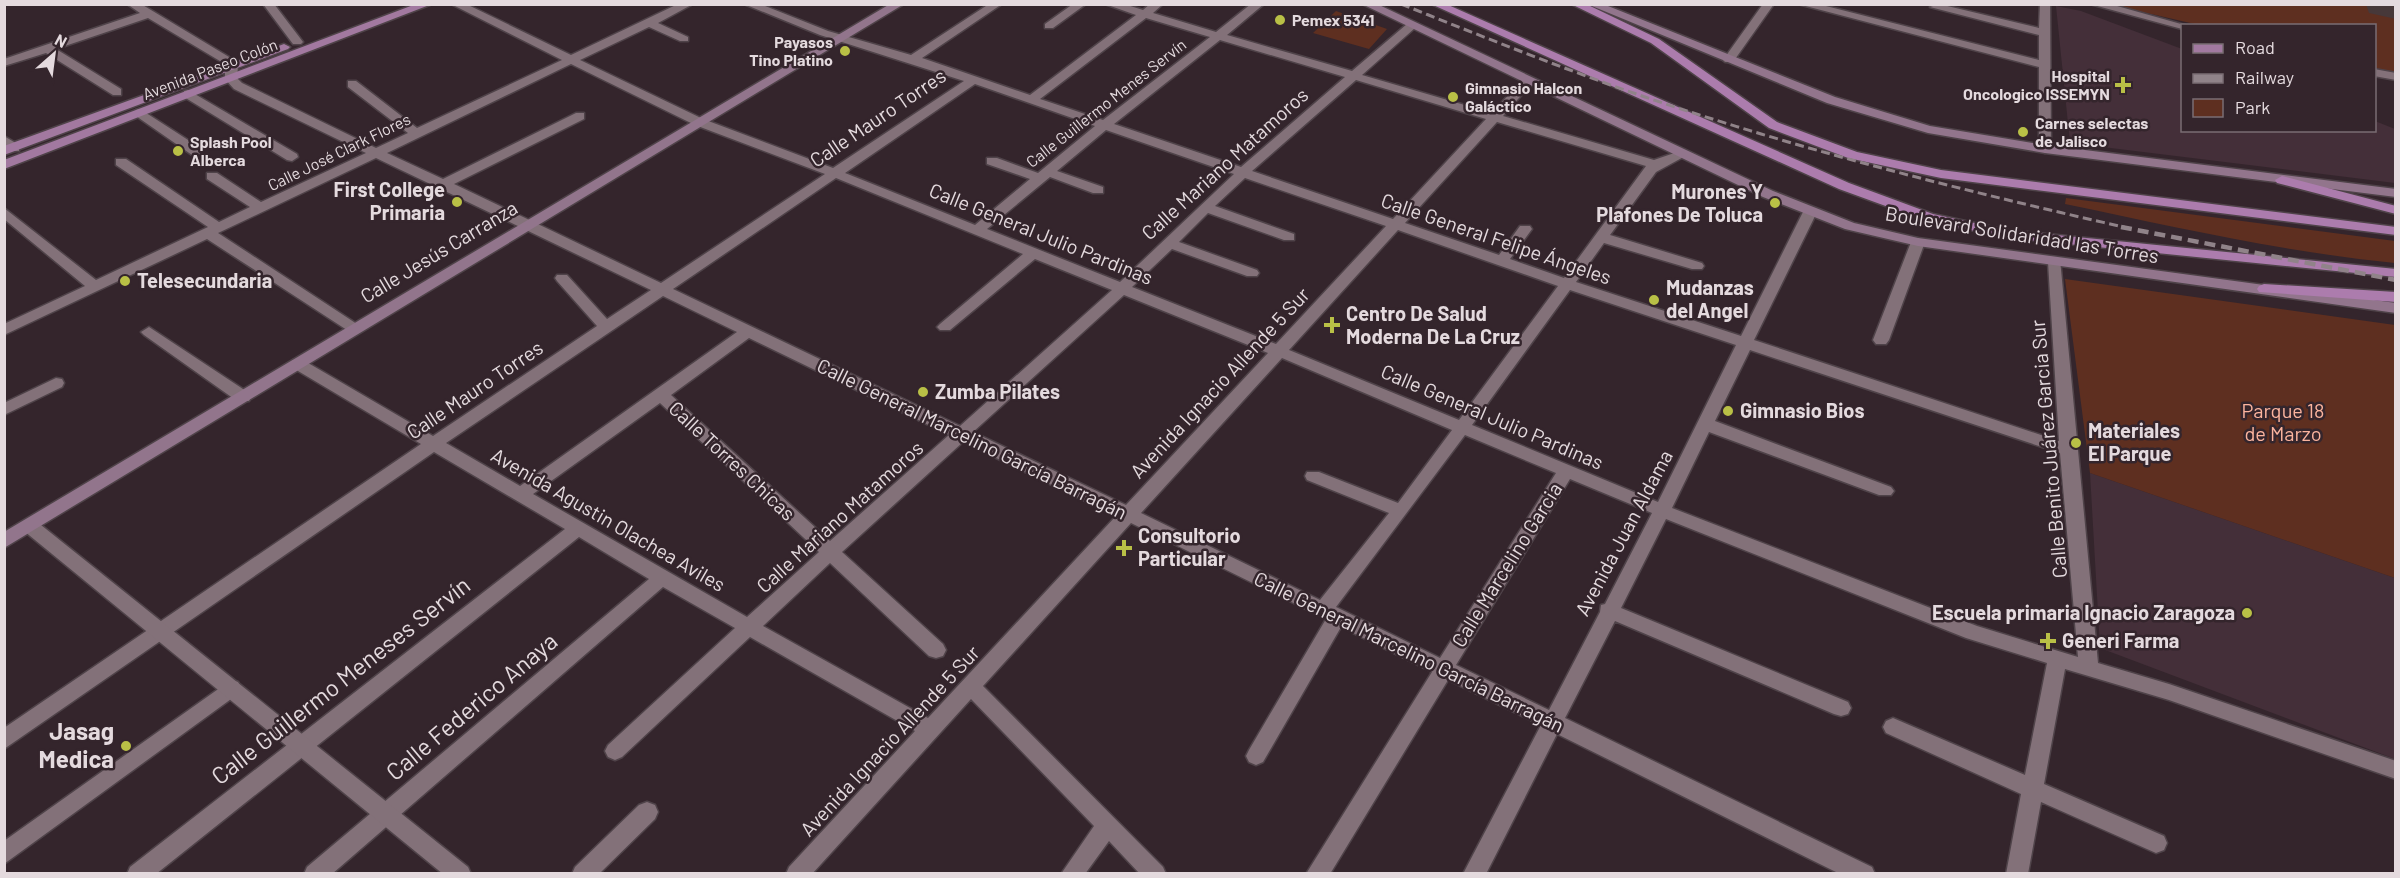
<svg xmlns="http://www.w3.org/2000/svg" width="2400" height="878" font-family="Barlow,sans-serif">
<style>
.built{fill:#442f39}
.green{fill:#5e2f20}
.lines{fill:none;stroke-linecap:round;stroke-linejoin:round}
.minor-casing{stroke:#4f4349;stroke-width:3}
.tertiary-casing{stroke:#4f4349;stroke-width:3}
.secondary-casing{stroke:#4f4349;stroke-width:3}
.primary-casing{stroke:#4f4349;stroke-width:3}
.trunk-casing{stroke:#4f4349;stroke-width:3}
.minor{fill:#837179;fill-rule:evenodd}
.tertiary{fill:#837179;fill-rule:evenodd}
.secondary{fill:#92758c;fill-rule:evenodd}
.primary{fill:#a279a0;fill-rule:evenodd}
.trunk{fill:#ac7cad;fill-rule:evenodd}
.rail-far1{stroke:#908389;stroke-width:3;stroke-dasharray:9 4.5;stroke-linecap:butt}
.rail{stroke:#908389;stroke-width:4.5;stroke-dasharray:11 6;stroke-linecap:butt}
.wall{fill:#473839}
.poi-dot{fill:#b9c046;stroke:#34252c;stroke-width:2}
.labels{text-anchor:middle;stroke-width:5;stroke-linejoin:round;paint-order:stroke}
.far-poi-label{font-size:16px;font-weight:bold;fill:#e4dade;stroke:#34252c;text-anchor:start}
.far-street-label{font-size:16px;fill:#e4dade;stroke:#34252c}
.street-label{font-size:20px;fill:#e4dade;stroke:#34252c}
.poi-label{font-size:20px;font-weight:bold;fill:#e4dade;stroke:#34252c;text-anchor:start}
.park-label{font-size:20px;fill:#fcb49e;stroke:#34252c}
.near-street-label{font-size:24px;fill:#e4dade;stroke:#34252c}
.near-poi-label{font-size:24px;font-weight:bold;fill:#e4dade;stroke:#34252c;text-anchor:end}
</style>
<rect width="100%" height="100%" fill="#34252c"/>
<!-- built -->
<path class="built" d="M2056 6 2081 11 2182 49V130H2374L2375 121 2395 129V183L2070 143Z
M2090 473 2395 578V759L2100 648Z"/>
<!-- green -->
<path class="green" d="M2112 5H2395V73L2375 68 2374 26 2199 25Z
M1336 11 1387 29 1369 49 1313 33Z
M2066 198 2395 241V263C2284 252 2175 227 2065 204Z
M2065 279 2395 325V578L2090 473Z"/>
<g class="lines">
<defs>
<path id="minor" d="M127 4H141L234 60 238 66 237 78 242 83 376 148 408 133 348 87V81H356L417 128 562 60 451 4H466L571 55 678 4H693L658 23 688 37V41H680L649 27 580 60 703 119 833 168 964 81 820 35 744 4H760L828 31 911 55 989 4H1002L922 58 1030 95 1136 15 1105 4H1124L1143 10 1150 4H1163L1153 13 1216 32 1251 4H1264L1227 35 1352 71 1407 24H1415V28L1362 75 1492 113 1524 78 1528 77 1534 81 1503 116 1654 160 1683 150 1689 154 1656 172 1610 235 1702 263 1704 266 1702 269H1692L1604 243 1576 282 1741 336 1803 212 1810 208 1815 209 1817 212 1754 340 2059 441 2048 262 2055 258 2060 259 2098 663 2169 684 2396 761V779L2169 700 2065 669 2044 784 2164 836 2167 843 2164 850 2156 853 2041 802 2028 874H2006L2021 794 1886 733 1883 727 1886 721 1893 718 2025 775 2047 663 1966 638 1666 519 1621 608 1848 702 1851 708 1848 714 1841 716 1834 714 1615 621 1565 718 1872 867 1875 874H1840L1557 734 1486 874H1463L1541 725 1448 680 1330 874H1306L1432 672 1341 627 1263 762 1256 765 1249 762 1246 756 1249 750 1326 619 1131 523 983 686 1163 867 1166 874H1140L1109 841 1085 874H1061L1094 826 971 699 812 874H786L789 867 915 731 750 637 622 757 615 760 608 757 605 751 608 745 735 628 663 587 332 874H304L307 867 649 579 579 537 156 874H127L130 867 565 529 434 452 4 749V728L421 444 293 368 290 364 293 360H303L433 436 597 326 557 281 555 278 557 275H567L607 319 651 290 376 158 218 233 360 326 363 329 360 332H350L207 239 4 335V324L85 286 4 219V208L96 280 208 227 116 165V159H126L219 222 250 207 207 179V173H217L261 202 366 153 234 89 225 79V64L148 18 56 49 121 89V95H113L46 53 4 66V59L140 13ZM1146 18 1210 37 1103 120 1040 99ZM1220 40 1345 77 1241 167 1114 124ZM571 64 695 125 825 174 661 283 454 184 584 119V113H576L443 179 387 153ZM1356 80 1486 119 1393 219 1252 171ZM975 84 1095 126 1038 173 997 158H987V164L1030 179 975 225 845 173ZM1497 122 1646 166 1564 278 1510 259 1532 229 1530 226H1520L1499 255 1405 223ZM1106 130 1234 174 1120 282 987 229 1050 177 1093 193H1103V187L1057 171ZM836 178 1023 254 940 324 937 327 940 330H950L1035 259 1112 290 960 426 673 289ZM1245 178 1386 226 1276 344 1132 287 1172 249 1247 276H1257L1259 273 1257 270 1179 242 1208 213 1284 240H1294V234L1215 206ZM1398 230 1558 286 1459 420 1289 350ZM1570 290 1736 345 1658 502 1472 425ZM1124 295 1268 353 1126 505 973 432ZM663 296 737 332 520 486 446 443ZM749 338 949 435 830 541 671 395ZM1750 350 2060 453 2078 657 1977 626 1672 508 1709 432 1879 495H1891L1894 491 1891 487 1715 421ZM1282 358 1452 430 1398 503 1319 472H1307L1305 476 1307 480 1389 513 1320 600 1141 513ZM660 403 819 552 747 617 533 494ZM1465 435 1556 473 1440 658 1336 607ZM963 442 1116 516 928 718 763 626 830 563 929 656 936 658 943 656 946 650 943 644 842 552ZM1570 479 1652 513 1605 604 1601 605 1600 612 1549 710 1456 665Z
M263 4H274L303 42 301 44H293Z
M1073 4H1086L1053 28H1045V24Z
M1763 4H1774L1733 62H1725L1723 60Z
M1798 4H1818L2039 60V35L1930 7 1939 4 2039 28 2040 4H2050L2051 149 2045 153 2039 149V67Z
M2090 4H2110L2188 26H2182V29Z
M2374 69 2396 73V80L2374 76Z
M188 90 297 154 298 157 292 161 287 160 184 97V91Z
M140 109 202 149V155H192L136 116V110Z
M4 136 19 145V151H9L4 147Z
M1918 238 1925 242 1889 340 1886 344H1876L1873 340 1911 242Z
M149 327 249 393 251 397 249 401H237L144 335 141 332Z
M56 378 62 379 64 383 62 387 4 415V403Z
M231 680 238 682 241 688 238 694 4 864V841Z
M647 802 655 805 658 812 655 819 599 874H572L575 867 639 805Z"/>
<path id="tertiary" d="M30 519 36 521 468 867 471 874H443L24 531 21 526 24 521Z"/>
<path id="secondary" d="M890 4H904L4 548V532Z
M1362 4H1377L1773 191 1854 223 1918 238 2396 303V313L1918 246 1845 229 1763 197Z
M1587 4H1603L1835 97 1930 126 2045 145 2396 189V197L2045 153 1928 133 1827 103Z"/>
<path id="primary" d="M416 4H432L4 169V160Z
M284 44 290 47 288 49 4 155V146Z"/>
<path id="trunk" d="M1431 4H1446L1849 183 1933 214 2007 230 2396 269V277L2007 238 1924 220 1839 189Z
M1571 4H1586L1659 39 1777 122 1857 152 1941 170 2396 227V235L1941 178 1848 158 1769 128 1651 43Z
M2282 176 2396 206V214L2277 183 2275 180Z
M2264 284 2396 292V302L2259 292 2257 289 2259 286Z"/>
</defs>
<!-- minor casing -->
<use href="#minor" class="minor-casing"/>
<!-- tertiary casing -->
<use href="#tertiary" class="tertiary-casing"/>
<!-- secondary casing -->
<use href="#secondary" class="secondary-casing"/>
<!-- primary casing -->
<use href="#primary" class="primary-casing"/>
<!-- trunk casing -->
<use href="#trunk" class="trunk-casing"/>
<!-- minor -->
<use href="#minor" class="minor"/>
<!-- tertiary -->
<use href="#tertiary" class="tertiary"/>
<!-- secondary -->
<use href="#secondary" class="secondary"/>
<!-- primary -->
<use href="#primary" class="primary"/>
<!-- trunk -->
<use href="#trunk" class="trunk"/>
<!-- rail-far1 -->
<path class="rail-far1" d="M1401 4C1481 36 1561 68 1642 96 1801 150 1964 191 2128 228"/>
<!-- rail -->
<path class="rail" d="M2121 227 2396 280"/>
</g>
<!-- wall -->
<path class="wall" d="M2366 4H2396V19L2369 13Z"/>
<!-- markers -->
<g class="poi-dot">
<circle cx="1280" cy="20" r="6"/>
<circle cx="845" cy="51" r="6"/>
<path d="M2120 76h6v6h6v6h-6v6h-6v-6h-6v-6h6z"/>
<circle cx="1453" cy="97" r="6"/>
<circle cx="2023" cy="132" r="6"/>
<circle cx="178" cy="151" r="6"/>
<circle cx="457" cy="202" r="6"/>
<circle cx="1775" cy="203" r="6"/>
<circle cx="125" cy="281" r="6"/>
<circle cx="1654" cy="300" r="6"/>
<path d="M1329 316h6v6h6v6h-6v6h-6v-6h-6v-6h6z"/>
<circle cx="923" cy="392" r="6"/>
<circle cx="1728" cy="411" r="6"/>
<circle cx="2076" cy="443" r="6"/>
<path d="M1121 539h6v6h6v6h-6v6h-6v-6h-6v-6h6z"/>
<circle cx="2247" cy="613" r="6"/>
<path d="M2045 632h6v6h6v6h-6v6h-6v-6h-6v-6h6z"/>
<circle cx="126" cy="746" r="6"/>
</g>
<g class="labels">
<!-- far-poi labels -->
<g class="far-poi-label">
<text x="1292" y="26">Pemex 5341</text>
<text x="833" y="48" text-anchor="end">Payasos<tspan x="833" dy="18">Tino Platino</tspan></text>
<text x="2110" y="82" text-anchor="end">Hospital<tspan x="2110" dy="18">Oncologico ISSEMYN</tspan></text>
<text x="1465" y="94">Gimnasio Halcon<tspan x="1465" dy="18">Galáctico</tspan></text>
<text x="2035" y="129">Carnes selectas<tspan x="2035" dy="18">de Jalisco</tspan></text>
<text x="190" y="148">Splash Pool<tspan x="190" dy="18">Alberca</tspan></text>
</g>
<!-- far-street labels -->
<g class="far-street-label">
<text transform="translate(210 69) rotate(-21)" y="6">Avenida Paseo Colón</text>
<text transform="translate(1106 103) rotate(-38)" y="6">Calle Guillermo Menes Servín</text>
<text transform="translate(339 152) rotate(-26)" y="6">Calle José Clark Flores</text>
</g>
<!-- street labels -->
<g class="street-label">
<text transform="translate(878 118) rotate(-34)" y="7">Calle Mauro Torres</text>
<text transform="translate(1225 164) rotate(-42)" y="7">Calle Mariano Matamoros</text>
<text transform="translate(1041 234) rotate(22)" y="7">Calle General Julio Pardinas</text>
<text transform="translate(2022 235) rotate(9)" y="7">Boulevard Solidaridad las Torres</text>
<text transform="translate(1496 239) rotate(19)" y="7">Calle General Felipe Ángeles</text>
<text transform="translate(439 252) rotate(-31)" y="7">Calle Jesús Carranza</text>
<text transform="translate(1220 383) rotate(-47)" y="7">Avenida Ignacio Allende 5 Sur</text>
<text transform="translate(475 390) rotate(-34)" y="7">Calle Mauro Torres</text>
<text transform="translate(1492 417) rotate(23)" y="7">Calle General Julio Pardinas</text>
<text transform="translate(972 439) rotate(26)" y="7">Calle General Marcelino García Barragán</text>
<text transform="translate(2049 449) rotate(-95)" y="7">Calle Benito Juárez Garcia Sur</text>
<text transform="translate(732 461) rotate(43)" y="7">Calle Torres Chicas</text>
<text transform="translate(840 517) rotate(-42)" y="7">Calle Mariano Matamoros</text>
<text transform="translate(608 520) rotate(30)" y="7">Avenida Agustin Olachea Aviles</text>
<text transform="translate(1624 533) rotate(-62)" y="7">Avenida Juan Aldama</text>
<text transform="translate(1507 565) rotate(-58)" y="7">Calle Marcelino Garcia</text>
<text transform="translate(1409 652) rotate(26)" y="7">Calle General Marcelino García Barragán</text>
<text transform="translate(890 741) rotate(-47)" y="7">Avenida Ignacio Allende 5 Sur</text>
</g>
<!-- poi labels -->
<g class="poi-label">
<text x="445" y="197" text-anchor="end">First College<tspan x="445" dy="23">Primaria</tspan></text>
<text x="1763" y="199" text-anchor="end">Murones Y<tspan x="1763" dy="23">Plafones De Toluca</tspan></text>
<text x="137" y="288">Telesecundaria</text>
<text x="1666" y="295">Mudanzas<tspan x="1666" dy="23">del Angel</tspan></text>
<text x="1346" y="321">Centro De Salud<tspan x="1346" dy="23">Moderna De La Cruz</tspan></text>
<text x="935" y="399">Zumba Pilates</text>
<text x="1740" y="418">Gimnasio Bios</text>
<text x="2088" y="438">Materiales<tspan x="2088" dy="23">El Parque</tspan></text>
<text x="1138" y="543">Consultorio<tspan x="1138" dy="23">Particular</tspan></text>
<text x="2235" y="620" text-anchor="end">Escuela primaria Ignacio Zaragoza</text>
<text x="2062" y="648">Generi Farma</text>
</g>
<!-- park labels -->
<g class="park-label">
<text x="2283" y="418">Parque 18<tspan x="2283" dy="23">de Marzo</tspan></text>
</g>
<!-- near-street labels -->
<g class="near-street-label">
<text transform="translate(341 681) rotate(-38)" y="8">Calle Guillermo Meneses Servín</text>
<text transform="translate(472 707) rotate(-40)" y="8">Calle Federico Anaya</text>
</g>
<!-- near-poi labels -->
<g class="near-poi-label">
<text x="114" y="740">Jasag<tspan x="114" dy="28">Medica</tspan></text>
</g>
</g>
<!-- border -->
<rect width="2400" height="878" fill="none" stroke="#e4dade" stroke-width="12"/>
<!-- legend -->
<rect x="2181" y="24" width="195" height="108" fill="#34252c" stroke="#7a6d73" stroke-width="1.5"/>
<rect x="2193" y="44" width="30" height="9" fill="#a279a0" stroke="#7a6d73" stroke-width="1.5"/>
<text x="2235" y="54" font-size="18" fill="#e4dade">Road</text>
<rect x="2193" y="74" width="30" height="9" fill="#908389" stroke="#7a6d73" stroke-width="1.5"/>
<text x="2235" y="84" font-size="18" fill="#e4dade">Railway</text>
<rect x="2193" y="99" width="30" height="18" fill="#5e2f20" stroke="#7a6d73" stroke-width="1.5"/>
<text x="2235" y="114" font-size="18" fill="#e4dade">Park</text>
<!-- north arrow -->
<g transform="translate(54 54) rotate(28)" stroke="#34252c" stroke-width="4.5" paint-order="stroke">
<path d="M0-4.5L10 22L0 15L-10 22Z" fill="#e4dade"/>
<text y="-9" font-size="16" font-weight="bold" text-anchor="middle" fill="#e4dade">N</text>
</g>
</svg>
